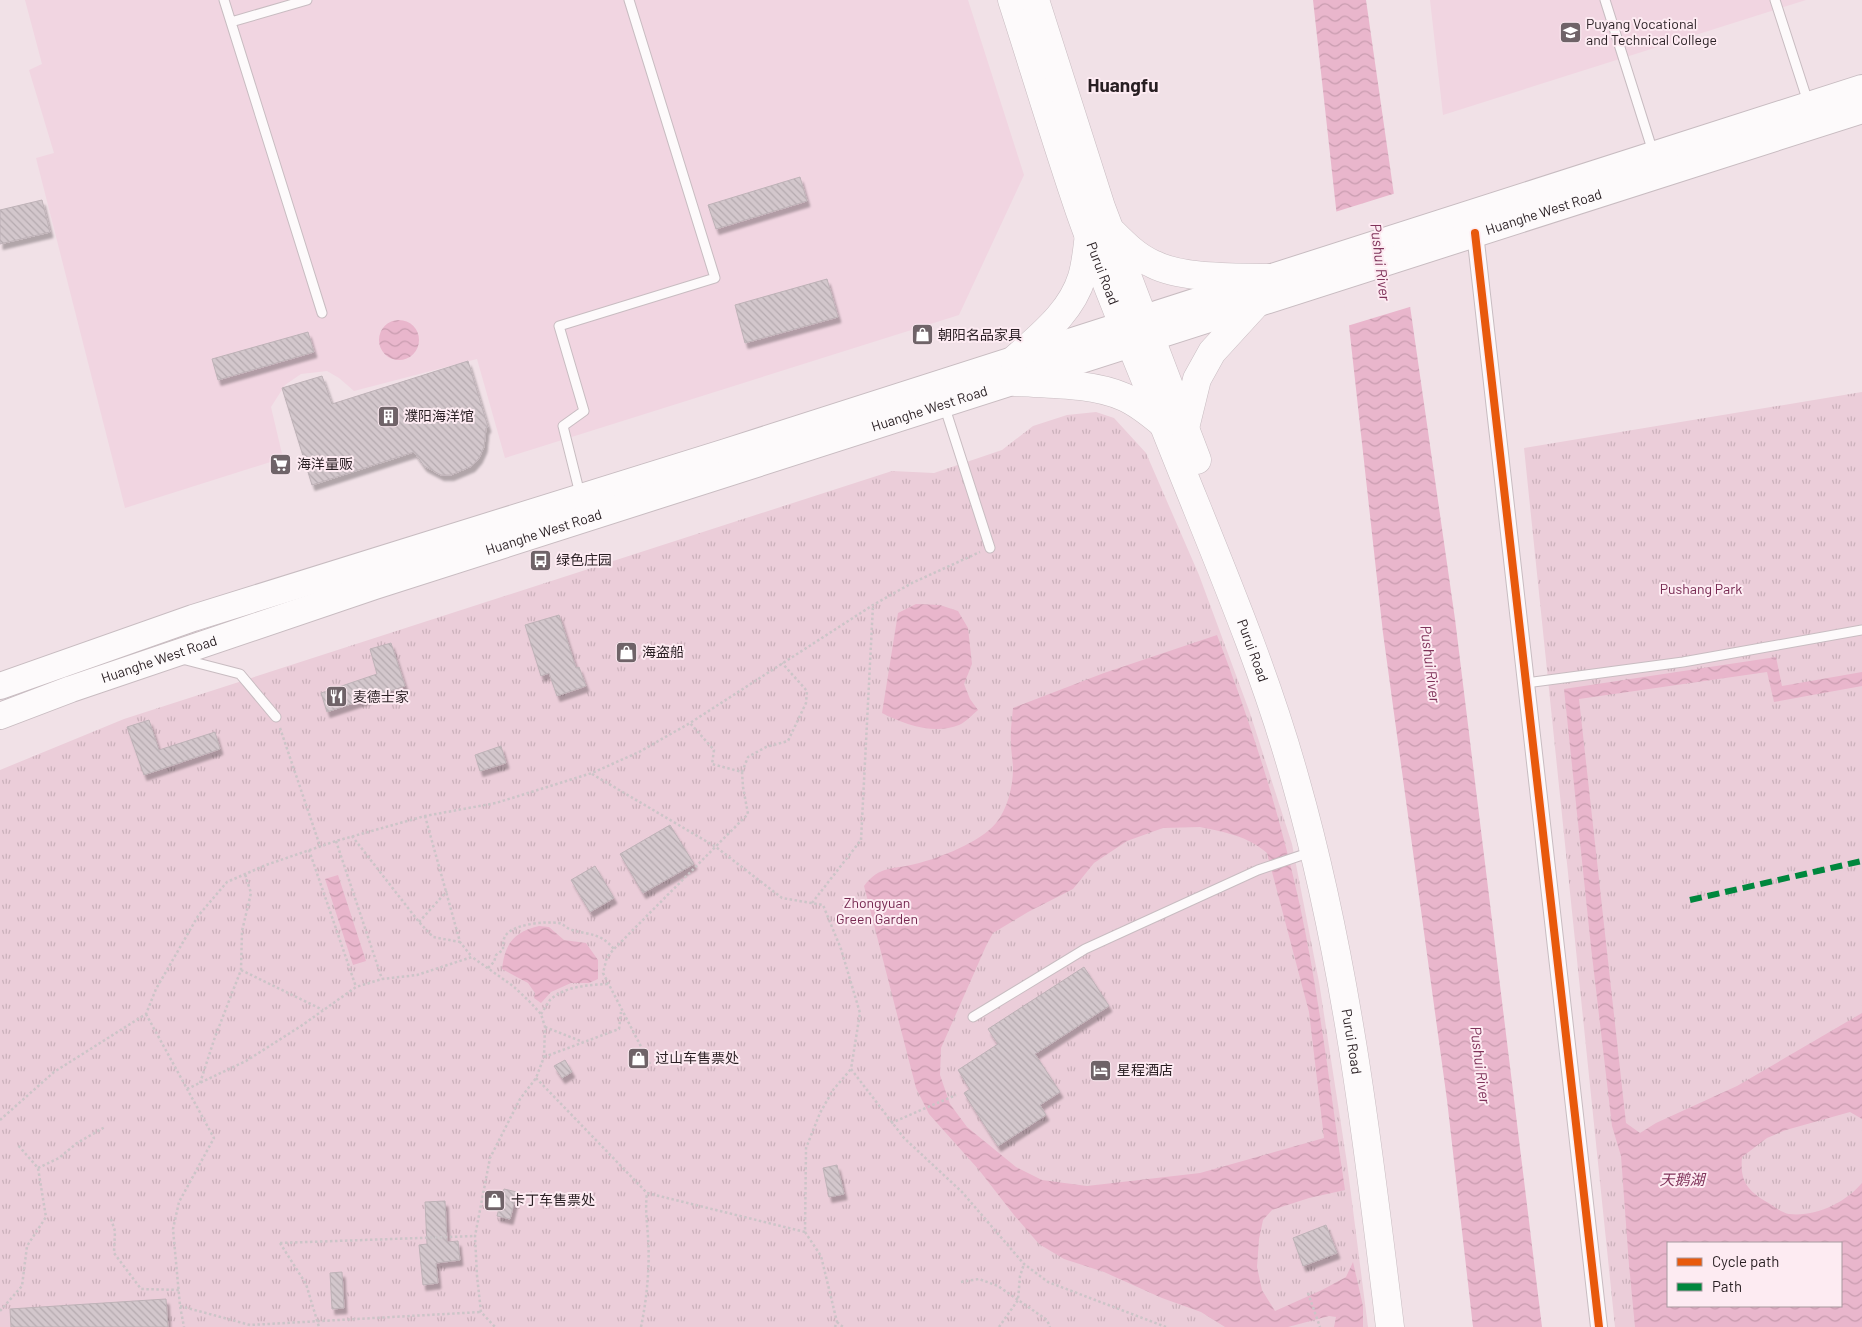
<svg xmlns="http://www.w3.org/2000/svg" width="1862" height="1327" font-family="Barlow,'Noto Sans SC',sans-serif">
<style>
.built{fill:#f1d5e1}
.park{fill:url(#park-tufts);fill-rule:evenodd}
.water{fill:url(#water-waves);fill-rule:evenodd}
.pier{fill:#f1e1e7}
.building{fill:url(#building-back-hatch);stroke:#beb2b7;filter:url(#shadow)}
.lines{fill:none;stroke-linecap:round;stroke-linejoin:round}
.service-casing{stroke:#c8bcc1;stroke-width:11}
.minor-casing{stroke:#c8bcc1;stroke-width:18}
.primary-casing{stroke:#c8bcc1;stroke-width:28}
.trunk-casing{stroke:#c8bcc1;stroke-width:29}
.path{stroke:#ccc5c8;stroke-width:2.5;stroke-dasharray:2.5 2.5;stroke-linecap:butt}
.service{stroke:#fdfafb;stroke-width:9}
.minor{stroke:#fdfafb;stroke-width:16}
.primary{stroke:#fdfafb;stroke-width:26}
.trunk{stroke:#fdfafb;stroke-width:28}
.quiet{stroke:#00873e;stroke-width:6;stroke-dasharray:12 6;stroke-linecap:butt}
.cycleway-casing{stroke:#fdebf2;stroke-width:11}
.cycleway{stroke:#e8590c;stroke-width:8}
.labels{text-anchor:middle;stroke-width:4;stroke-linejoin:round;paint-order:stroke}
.poi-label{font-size:14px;fill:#291f23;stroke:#fdebf2;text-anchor:start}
.street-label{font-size:14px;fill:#291f23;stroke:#fdebf2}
.park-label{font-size:14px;fill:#762951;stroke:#fdebf2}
.water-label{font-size:15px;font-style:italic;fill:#7f3259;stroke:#fdebf2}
.district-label{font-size:19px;font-weight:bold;fill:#291f23;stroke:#fdebf2}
</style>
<defs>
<pattern id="park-tufts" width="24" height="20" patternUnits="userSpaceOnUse" patternTransform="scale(1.25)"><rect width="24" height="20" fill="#ebcdd9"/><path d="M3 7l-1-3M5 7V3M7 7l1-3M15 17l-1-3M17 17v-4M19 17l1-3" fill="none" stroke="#cab0ba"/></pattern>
<pattern id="water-waves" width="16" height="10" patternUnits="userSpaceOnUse" patternTransform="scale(1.25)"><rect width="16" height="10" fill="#e9b6cc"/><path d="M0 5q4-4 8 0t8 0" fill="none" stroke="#c89caf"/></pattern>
<pattern id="building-back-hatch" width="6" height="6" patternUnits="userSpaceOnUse" patternTransform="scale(1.25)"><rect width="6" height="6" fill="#d3c7cc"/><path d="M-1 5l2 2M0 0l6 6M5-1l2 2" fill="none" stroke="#b5aaaf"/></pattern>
<filter id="shadow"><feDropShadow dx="3" dy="5.5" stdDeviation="1" flood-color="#0004"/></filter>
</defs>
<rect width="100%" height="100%" fill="#f1e1e7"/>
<!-- built -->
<path class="built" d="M25 0H968L1024 175 959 315 505 458 477 359 354 391 339 378 327 371 301 374 285 385 271 407 283 458 125 508 36 158 54 153 29 70 42 64Z
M1430 0H1806L1443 115Z"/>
<!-- park -->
<path class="park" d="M1862 392V1327H1615L1524 448ZM1668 1243H1841V1306H1668Z
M1096 412 1114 418 1146 453 1199 575 1250 713 1292 844 1319 982 1347 1163 1368 1327H0V770L124 719 892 471 934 473 1002 450 1033 426 1067 415Z"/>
<!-- water -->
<path class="water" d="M1313 0H1366L1455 619 1542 1327H1473L1447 1100 1383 633Z
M379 340a20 20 0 1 1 40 0a20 20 0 1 1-40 0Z
M916 604 940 605 958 611 968 628 972 664 964 684 970 699 978 710C972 715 966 722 959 725 935 735 905 725 882 713L898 613Z
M1217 635C1251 723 1280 814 1300 906 1320 1000 1331 1096 1345 1190L1309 1198 1272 1210 1263 1220 1259 1239 1257 1267 1262 1290 1275 1311 1322 1290 1346 1277 1353 1262 1363 1306V1327H1334L1336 1317 1329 1316 1288 1327H1225L1201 1312 1162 1298 1104 1272 1064 1259 1039 1244 1014 1215 979 1170 929 1114 916 1088 864 886C880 865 892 870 915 864 937 859 981 842 996 823 1007 810 1013 787 1013 769 1013 761 1011 752 1011 743 1010 731 1012 720 1013 708L1104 673ZM1200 827C1224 832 1248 836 1267 853L1309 1012 1324 1138 1200 1173 1087 1186 1042 1180 1016 1167 967 1127 950 1104 940 1075 941 1048 986 946 993 933 1028 912 1073 889 1094 863 1127 841 1163 828Z
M1776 657 1782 686 1862 672V686L1774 702 1767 672 1579 699 1626 1123 1640 1133 1656 1123 1737 1086 1862 1013V1119L1850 1112 1786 1130 1767 1138 1742 1157C1740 1180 1746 1189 1765 1201 1772 1205 1782 1213 1789 1214 1816 1217 1845 1203 1862 1183V1327H1635L1629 1265 1621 1156 1612 1126 1591 947 1564 689ZM1668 1243H1841V1306H1668Z
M338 875 366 961 353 965 325 879Z
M539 926 549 927 564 940 586 943 598 960V979L589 983H571L551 992 541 1003 534 998 535 993 528 983 502 969C505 943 514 932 539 926Z"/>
<!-- pier -->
<path class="pier" d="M1396 193 1413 306 1347 326 1335 212Z"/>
<!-- building -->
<path class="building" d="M800 177 807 201 716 229 708 205Z
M42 200 50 232 0 244V210Z
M827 279 838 317 745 343 735 305Z
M308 332 314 352 218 380 212 359Z
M468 361 488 427 486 428 484 447 479 458 472 466 451 475H441L424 466 414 452 312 485 282 388 322 376 332 404Z
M559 615 576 668 579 667 586 686 557 696 549 673 541 676 525 625Z
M391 643 405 686 327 712 321 693 377 674 370 649Z
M149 720 159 750 215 732 220 749 144 775 127 727Z
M501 746 506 763 480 771 475 755Z
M670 825 694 864 643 893 620 854Z
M595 866 614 898 590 912 571 880Z
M1084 967 1109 1006 1035 1054 1060 1092 1040 1105 1046 1115 998 1146 964 1093 970 1089 958 1070 998 1044 988 1029Z
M565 1060 572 1072 562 1078 554 1066Z
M837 1165 844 1194 829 1197 823 1168Z
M504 1189 517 1192 510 1219 497 1216Z
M445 1201 447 1242 458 1241 460 1260 436 1263 438 1283 423 1285 419 1245 427 1244 425 1202Z
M1326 1225 1337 1253 1303 1266 1293 1238Z
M342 1272 344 1308 332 1309 330 1273Z
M166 1299 168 1327H11L10 1309Z"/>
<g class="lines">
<defs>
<path id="service" d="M224 0 322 313
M1605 0 1653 152
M1775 0 1808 102
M231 22 307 0
M944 405 990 548
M580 494 563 426 584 411 559 326 715 278 629 0
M182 659 240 674 276 717
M1526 683 1683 662 1862 630
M973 1017 1085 949 1258 870 1311 852"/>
<path id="minor" d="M1475 233 1599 1327"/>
<g id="primary">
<path d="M0 686 193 618 726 452 1862 88"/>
<path id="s1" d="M0 716 71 689 375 586 1862 110"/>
</g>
<g id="trunk">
<path id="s2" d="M1012 0C1035 71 1056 142 1080 212 1104 280 1132 347 1159 413 1206 534 1260 653 1295 779 1346 958 1368 1143 1390 1327"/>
<path d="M1035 0 1101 207 1197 460"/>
<path d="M1113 233C1125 245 1137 257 1153 264 1182 279 1236 277 1269 278"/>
<path d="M1014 360C1040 336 1071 313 1082 277 1086 264 1087 249 1089 235"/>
<path d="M1015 382C1049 384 1093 383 1124 397 1138 403 1150 413 1162 423"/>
<path d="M1185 428 1197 379 1212 352 1255 305"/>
</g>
</defs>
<!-- service casing -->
<use href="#service" class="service-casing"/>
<!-- minor casing -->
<use href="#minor" class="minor-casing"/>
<!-- primary casing -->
<use href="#primary" class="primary-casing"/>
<!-- trunk casing -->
<use href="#trunk" class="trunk-casing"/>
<!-- path -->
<path class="path" d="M280 728 320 846
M742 772 748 757 766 747 788 741 806 703 807 691 782 663
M592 774 716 847 782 898 823 905 841 949 860 1013 851 1069 904 1138 962 1192 1024 1264 1048 1282 1166 1327
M425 816 460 942 472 957
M352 836 419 922 433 937 460 942
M336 841 382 979
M309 850 356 987
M812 903 861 840 873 605
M419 922 447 891
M488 968 494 962 496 955 503 950C503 943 503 936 509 932 519 924 546 921 559 923 564 924 567 929 572 930 592 936 599 932 614 949
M241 970 323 1010
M146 1014 214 1138 179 1202 173 1229 180 1306 184 1327
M541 1014C544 1010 547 1004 550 1000 565 986 589 985 608 984
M545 1027 583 1042
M544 1057 619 1029 621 1012
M650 1064 603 973 607 957 614 949 748 814 743 787 742 772 712 764 714 750 690 723
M536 1078 647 1193 805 1232 806 1148 820 1113 833 1090 851 1069
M200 1083 215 1037 241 970 242 931 251 893 245 874
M187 1089 246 1061 301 1026 356 987 382 979 417 975 472 957 513 986 529 1001 541 1014 545 1027 544 1057 536 1078 520 1099 490 1158 475 1236 477 1276 481 1312 495 1327
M0 1120 54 1072 146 1014 156 989 198 916 227 882 266 865 336 841 425 816 496 803 592 773 639 752 690 723 873 605 912 583 980 552
M891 1123 956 1095
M38 1168 59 1158 77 1143 105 1127
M111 1219 115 1231 114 1253 141 1289 179 1290
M805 1232 821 1256 837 1322 835 1327
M280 1243 475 1236
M280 1243 306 1284 319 1327
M961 1282 979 1279 998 1286 1047 1320 1050 1327
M1308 1293 1320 1327
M180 1306 250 1325 481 1312
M0 1311 22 1286 27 1246 46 1217 38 1168 17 1144
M837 1322 843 1327
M641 1327C647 1298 650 1266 648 1237 647 1221 645 1209 647 1193
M999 1327 1018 1300 1020 1276 1024 1264"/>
<!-- service -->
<use href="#service" class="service"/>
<!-- minor -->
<use href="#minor" class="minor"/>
<!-- primary -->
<use href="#primary" class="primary"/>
<!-- trunk -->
<use href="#trunk" class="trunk"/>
<!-- quiet -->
<path class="quiet" d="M1690 900 1862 861"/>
<defs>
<path id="cycleway" d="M1475 233 1599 1327"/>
</defs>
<!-- cycleway casing -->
<use href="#cycleway" class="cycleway-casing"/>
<!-- cycleway -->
<use href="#cycleway" class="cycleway"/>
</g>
<!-- icons -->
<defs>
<symbol id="university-square" viewBox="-11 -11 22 22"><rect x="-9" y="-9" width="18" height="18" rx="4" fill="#6f6368" stroke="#fdebf2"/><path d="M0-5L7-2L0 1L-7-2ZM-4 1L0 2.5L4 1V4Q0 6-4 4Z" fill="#fff"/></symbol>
<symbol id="shop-square" viewBox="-11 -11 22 22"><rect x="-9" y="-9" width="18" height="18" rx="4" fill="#6f6368" stroke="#fdebf2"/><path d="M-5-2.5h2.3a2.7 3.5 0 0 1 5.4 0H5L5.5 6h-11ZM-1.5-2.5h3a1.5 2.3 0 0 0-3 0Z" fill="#fff"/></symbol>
<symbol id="building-square" viewBox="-11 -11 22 22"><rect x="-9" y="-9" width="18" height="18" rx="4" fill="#6f6368" stroke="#fdebf2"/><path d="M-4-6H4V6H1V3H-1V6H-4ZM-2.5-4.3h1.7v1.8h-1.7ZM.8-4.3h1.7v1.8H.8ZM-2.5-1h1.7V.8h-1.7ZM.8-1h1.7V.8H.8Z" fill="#fff"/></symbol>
<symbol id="supermarket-square" viewBox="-11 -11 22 22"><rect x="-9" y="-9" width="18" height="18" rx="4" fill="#6f6368" stroke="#fdebf2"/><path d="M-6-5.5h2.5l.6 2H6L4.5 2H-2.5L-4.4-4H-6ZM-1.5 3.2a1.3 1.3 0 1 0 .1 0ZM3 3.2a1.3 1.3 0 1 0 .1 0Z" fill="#fff"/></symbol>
<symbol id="bus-square" viewBox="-11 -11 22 22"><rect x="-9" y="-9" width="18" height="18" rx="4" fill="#6f6368" stroke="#fdebf2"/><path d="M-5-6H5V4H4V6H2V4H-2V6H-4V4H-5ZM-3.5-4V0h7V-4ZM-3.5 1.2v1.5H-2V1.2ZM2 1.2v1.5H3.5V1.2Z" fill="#fff"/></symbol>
<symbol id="restaurant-square" viewBox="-11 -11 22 22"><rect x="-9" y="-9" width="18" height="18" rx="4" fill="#6f6368" stroke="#fdebf2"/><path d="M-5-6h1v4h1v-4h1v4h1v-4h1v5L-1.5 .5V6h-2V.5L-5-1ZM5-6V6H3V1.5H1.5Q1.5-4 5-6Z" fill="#fff"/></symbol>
<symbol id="hotel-square" viewBox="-11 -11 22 22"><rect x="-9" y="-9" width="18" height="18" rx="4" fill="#6f6368" stroke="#fdebf2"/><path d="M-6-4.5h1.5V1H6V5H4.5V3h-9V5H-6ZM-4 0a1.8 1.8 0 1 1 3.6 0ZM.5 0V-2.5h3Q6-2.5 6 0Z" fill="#fff"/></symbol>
</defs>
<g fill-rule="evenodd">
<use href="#university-square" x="1558" y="20" width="25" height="25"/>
<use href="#shop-square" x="910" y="322" width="25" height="25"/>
<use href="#building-square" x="376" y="404" width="25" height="25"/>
<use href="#supermarket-square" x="268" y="452" width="25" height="25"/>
<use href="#bus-square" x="528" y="548" width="25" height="25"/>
<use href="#shop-square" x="614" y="640" width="25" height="25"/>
<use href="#restaurant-square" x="324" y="684" width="25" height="25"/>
<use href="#shop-square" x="626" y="1046" width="25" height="25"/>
<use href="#hotel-square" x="1088" y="1058" width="25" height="25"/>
<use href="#shop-square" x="482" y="1188" width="25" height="25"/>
</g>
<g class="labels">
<!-- poi labels -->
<g class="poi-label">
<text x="1586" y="29">Puyang Vocational<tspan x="1586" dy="16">and Technical College</tspan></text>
<text x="938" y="340">朝阳名品家具</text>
<text x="404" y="421">濮阳海洋馆</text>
<text x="297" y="469">海洋量贩</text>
<text x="556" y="565">绿色庄园</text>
<text x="642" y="657">海盗船</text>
<text x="353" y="702">麦德士家</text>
<text x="655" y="1063">过山车售票处</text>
<text x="1117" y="1075">星程酒店</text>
<text x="511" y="1205">卡丁车售票处</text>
</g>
<!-- street labels -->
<g class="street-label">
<text dy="5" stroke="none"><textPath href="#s1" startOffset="1624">Huanghe West Road</textPath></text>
<text dy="5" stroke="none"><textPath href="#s2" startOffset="288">Purui Road</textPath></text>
<text dy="5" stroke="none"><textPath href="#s1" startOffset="979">Huanghe West Road</textPath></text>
<text dy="5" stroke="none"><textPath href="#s1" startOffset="574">Huanghe West Road</textPath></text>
<text dy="5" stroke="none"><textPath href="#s2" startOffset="694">Purui Road</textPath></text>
<text dy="5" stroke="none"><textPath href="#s1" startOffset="169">Huanghe West Road</textPath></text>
<text dy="5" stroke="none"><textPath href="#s2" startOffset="1098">Purui Road</textPath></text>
</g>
<!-- park labels -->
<g class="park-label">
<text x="1701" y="594">Pushang Park</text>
<text x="877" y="908">Zhongyuan<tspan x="877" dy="16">Green Garden</tspan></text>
</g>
<!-- water labels -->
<g class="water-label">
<text transform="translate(1380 262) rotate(83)" y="5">Pushui River</text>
<text transform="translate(1430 664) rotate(83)" y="5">Pushui River</text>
<text transform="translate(1480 1065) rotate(83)" y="5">Pushui River</text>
<text x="1682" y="1185">天鹅湖</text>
</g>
<!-- district labels -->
<g class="district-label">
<text x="1123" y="92">Huangfu</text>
</g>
</g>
<!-- legend -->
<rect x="1667" y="1242" width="175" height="65" fill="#fdebf2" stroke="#a8999f"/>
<rect x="1677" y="1258" width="25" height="8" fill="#e8590c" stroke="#a8999f"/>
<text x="1712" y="1267" font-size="15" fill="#291f23">Cycle path</text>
<rect x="1677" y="1283" width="25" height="8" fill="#00873e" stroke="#a8999f"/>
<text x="1712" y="1292" font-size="15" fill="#291f23">Path</text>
</svg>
